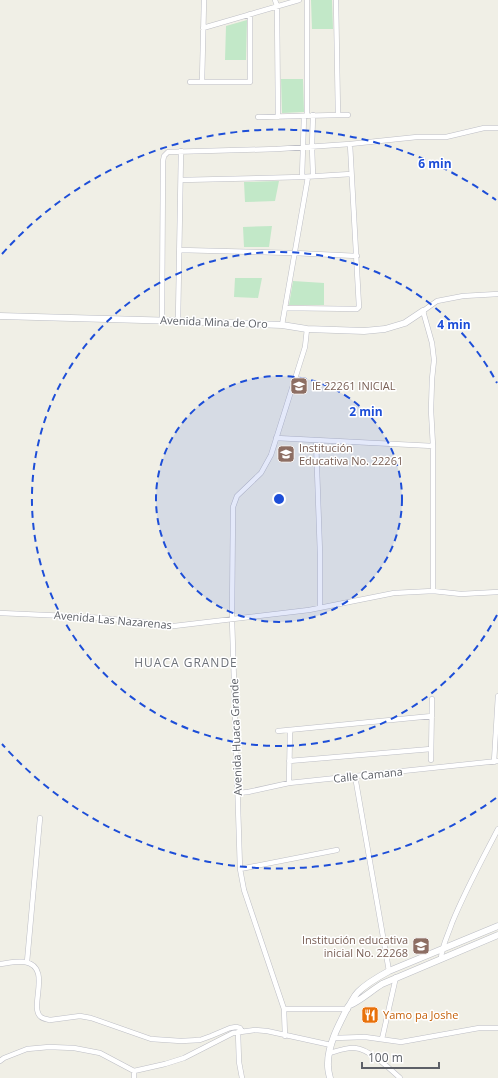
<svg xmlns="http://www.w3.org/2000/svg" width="498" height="1078" font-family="'Open Sans',sans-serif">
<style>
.green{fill:#c2e8c8}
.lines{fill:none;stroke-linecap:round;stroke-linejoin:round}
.street-casing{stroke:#bdbec5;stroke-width:5.5}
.secondary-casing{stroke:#bbbdc4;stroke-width:7}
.street{stroke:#fff;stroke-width:4.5}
.secondary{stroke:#fff;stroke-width:6}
.ring{fill:none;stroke:#1d4ed8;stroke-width:2;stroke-dasharray:7 5}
.labels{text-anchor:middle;stroke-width:3;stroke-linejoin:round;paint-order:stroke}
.street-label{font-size:11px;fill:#5d6067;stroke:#fff}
.education-label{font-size:11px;fill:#785e54;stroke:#fff;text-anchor:start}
.food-label{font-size:11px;fill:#c56008;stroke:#fff;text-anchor:start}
.neighbourhood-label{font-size:12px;letter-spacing:1px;fill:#6e7279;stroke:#fff}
.centre{fill:#1d4ed8;stroke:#fff;stroke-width:2}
.ring-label{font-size:12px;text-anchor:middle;font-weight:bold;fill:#1d4ed8;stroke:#fff;stroke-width:3;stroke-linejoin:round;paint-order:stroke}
</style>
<rect width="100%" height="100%" fill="#f0efe6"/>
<!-- green -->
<path class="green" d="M311 0H332L333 29H312Z
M247 20 246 60H225L226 26Z
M281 79H303L304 112 282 113Z
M279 181 275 201 245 202 244 182Z
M272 226 269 247H244L243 227Z
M235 278H262L258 298 234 297Z
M293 281 324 283V305H289Z"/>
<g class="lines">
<defs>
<path id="street" d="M275 0 277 6 278 117
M336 0 338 115
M203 28 299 0
M190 82H250V14
M202 82 204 0
M313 115 312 147 313 176
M307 116V0
M258 117 338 115H348
M302 177 304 116
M181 180 302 177 351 174
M180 250 294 253 357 256
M285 308 357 309 359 307 350 144
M162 320 163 161 164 156 168 152 277 149 350 144 417 137H446L484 128H498
M178 321 181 151
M282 325 308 177
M276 438 433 446
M316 440 320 554V607
M433 591V446L431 410 432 379 434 360 432 343 423 311 437 301 463 296 498 294
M0 613 89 617 144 622 154 625 174 626 309 610 394 593 433 591 461 594 498 592
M278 731 432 716
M431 760 432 699
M289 761 431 749
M494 762 498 696
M355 776 389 971
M289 783 290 730
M238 793 248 792 289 783 498 761
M240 869 337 850
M441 958C442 946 448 935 452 923 465 891 482 860 498 829
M27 962 40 818
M0 964C8 963 17 961 25 962 53 967 28 1008 41 1017 43 1019 47 1019 50 1020L80 1016 91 1018 151 1039 181 1041 200 1040 211 1036 230 1028 236 1027 240 1028 242 1031
M284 1009H348
M238 1032 239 1062 242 1078
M285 1036 284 1009 244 890 240 869 232 619 233 507 237 496 261 473 271 455 305 347 307 329
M334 1038 365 1037 401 1042 479 1028H498
M382 1039 396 977
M330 1053C337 1051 347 1047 355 1048 369 1049 389 1068 400 1078
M0 1061 4 1058 27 1049 49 1047 74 1048 100 1053 134 1071 165 1064 184 1058 233 1033 255 1030 267 1031 331 1045
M134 1078V1071"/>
<path id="secondary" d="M0 316 178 321 282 325 307 329 364 331 385 329 405 323 423 311
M350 1005C360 1001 372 990 382 984L498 935
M330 1078C329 1074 328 1070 328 1066 327 1046 339 1024 348 1007 352 1002 353 997 358 992 367 983 378 977 389 971L498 926"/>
</defs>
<!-- street casing -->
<use href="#street" class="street-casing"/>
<!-- secondary casing -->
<use href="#secondary" class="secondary-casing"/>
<!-- street -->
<use href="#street" class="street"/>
<!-- secondary -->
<use href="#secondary" class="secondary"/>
</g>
<!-- distance rings -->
<circle cx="279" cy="499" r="123" fill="#1d4ed8" fill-opacity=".12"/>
<g class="ring">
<circle cx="279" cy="499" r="123"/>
<path d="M497 615A247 247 0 1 1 497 383"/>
<path d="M496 798A370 370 0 0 1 2 744M2 254A370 370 0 0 1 496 200"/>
</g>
<!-- icons -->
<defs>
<symbol id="school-square" viewBox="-11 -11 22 22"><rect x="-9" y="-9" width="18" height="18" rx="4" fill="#8d6e63" stroke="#fff"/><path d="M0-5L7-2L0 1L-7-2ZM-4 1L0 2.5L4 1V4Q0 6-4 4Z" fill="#fff"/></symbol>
<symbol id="restaurant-square" viewBox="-11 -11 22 22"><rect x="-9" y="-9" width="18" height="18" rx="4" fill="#e8710a" stroke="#fff"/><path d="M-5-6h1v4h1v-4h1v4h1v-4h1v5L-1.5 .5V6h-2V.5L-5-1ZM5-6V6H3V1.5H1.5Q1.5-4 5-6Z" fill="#fff"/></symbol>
</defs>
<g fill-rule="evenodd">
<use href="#school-square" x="289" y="376" width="20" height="20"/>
<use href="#school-square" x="276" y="444" width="20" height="20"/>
<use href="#school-square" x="411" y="936" width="20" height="20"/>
<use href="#restaurant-square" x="360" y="1005" width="20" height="20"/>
</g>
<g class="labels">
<!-- street labels -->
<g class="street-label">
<text transform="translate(214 322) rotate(2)" y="4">Avenida Mina de Oro</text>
<text transform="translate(113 620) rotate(5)" y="4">Avenida Las Nazarenas</text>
<text transform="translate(236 737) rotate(-92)" y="4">Avenida Huaca Grande</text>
<text transform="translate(368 775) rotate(-6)" y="4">Calle Camana</text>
</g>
<!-- education labels -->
<g class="education-label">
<text x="312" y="390">IE 22261 INICIAL</text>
<text x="299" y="452">Institución<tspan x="299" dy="13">Educativa No. 22261</tspan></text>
<text x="408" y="944" text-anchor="end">Institución educativa<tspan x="408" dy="13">inicial No. 22268</tspan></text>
</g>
<!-- food labels -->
<g class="food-label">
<text x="383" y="1019">Yamo pa Joshe</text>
</g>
<!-- neighbourhood labels -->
<g class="neighbourhood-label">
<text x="186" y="667">HUACA GRANDE</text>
</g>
</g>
<circle cx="279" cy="499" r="6" class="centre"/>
<g class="ring-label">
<text x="435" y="168">6 min</text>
<text x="454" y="329">4 min</text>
<text x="366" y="416">2 min</text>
</g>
<!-- scale -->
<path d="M362 1062v6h77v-6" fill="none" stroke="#5d6067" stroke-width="2"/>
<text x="368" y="1062" font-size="12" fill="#5d6067" stroke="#ffffff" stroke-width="3" paint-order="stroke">100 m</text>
</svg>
